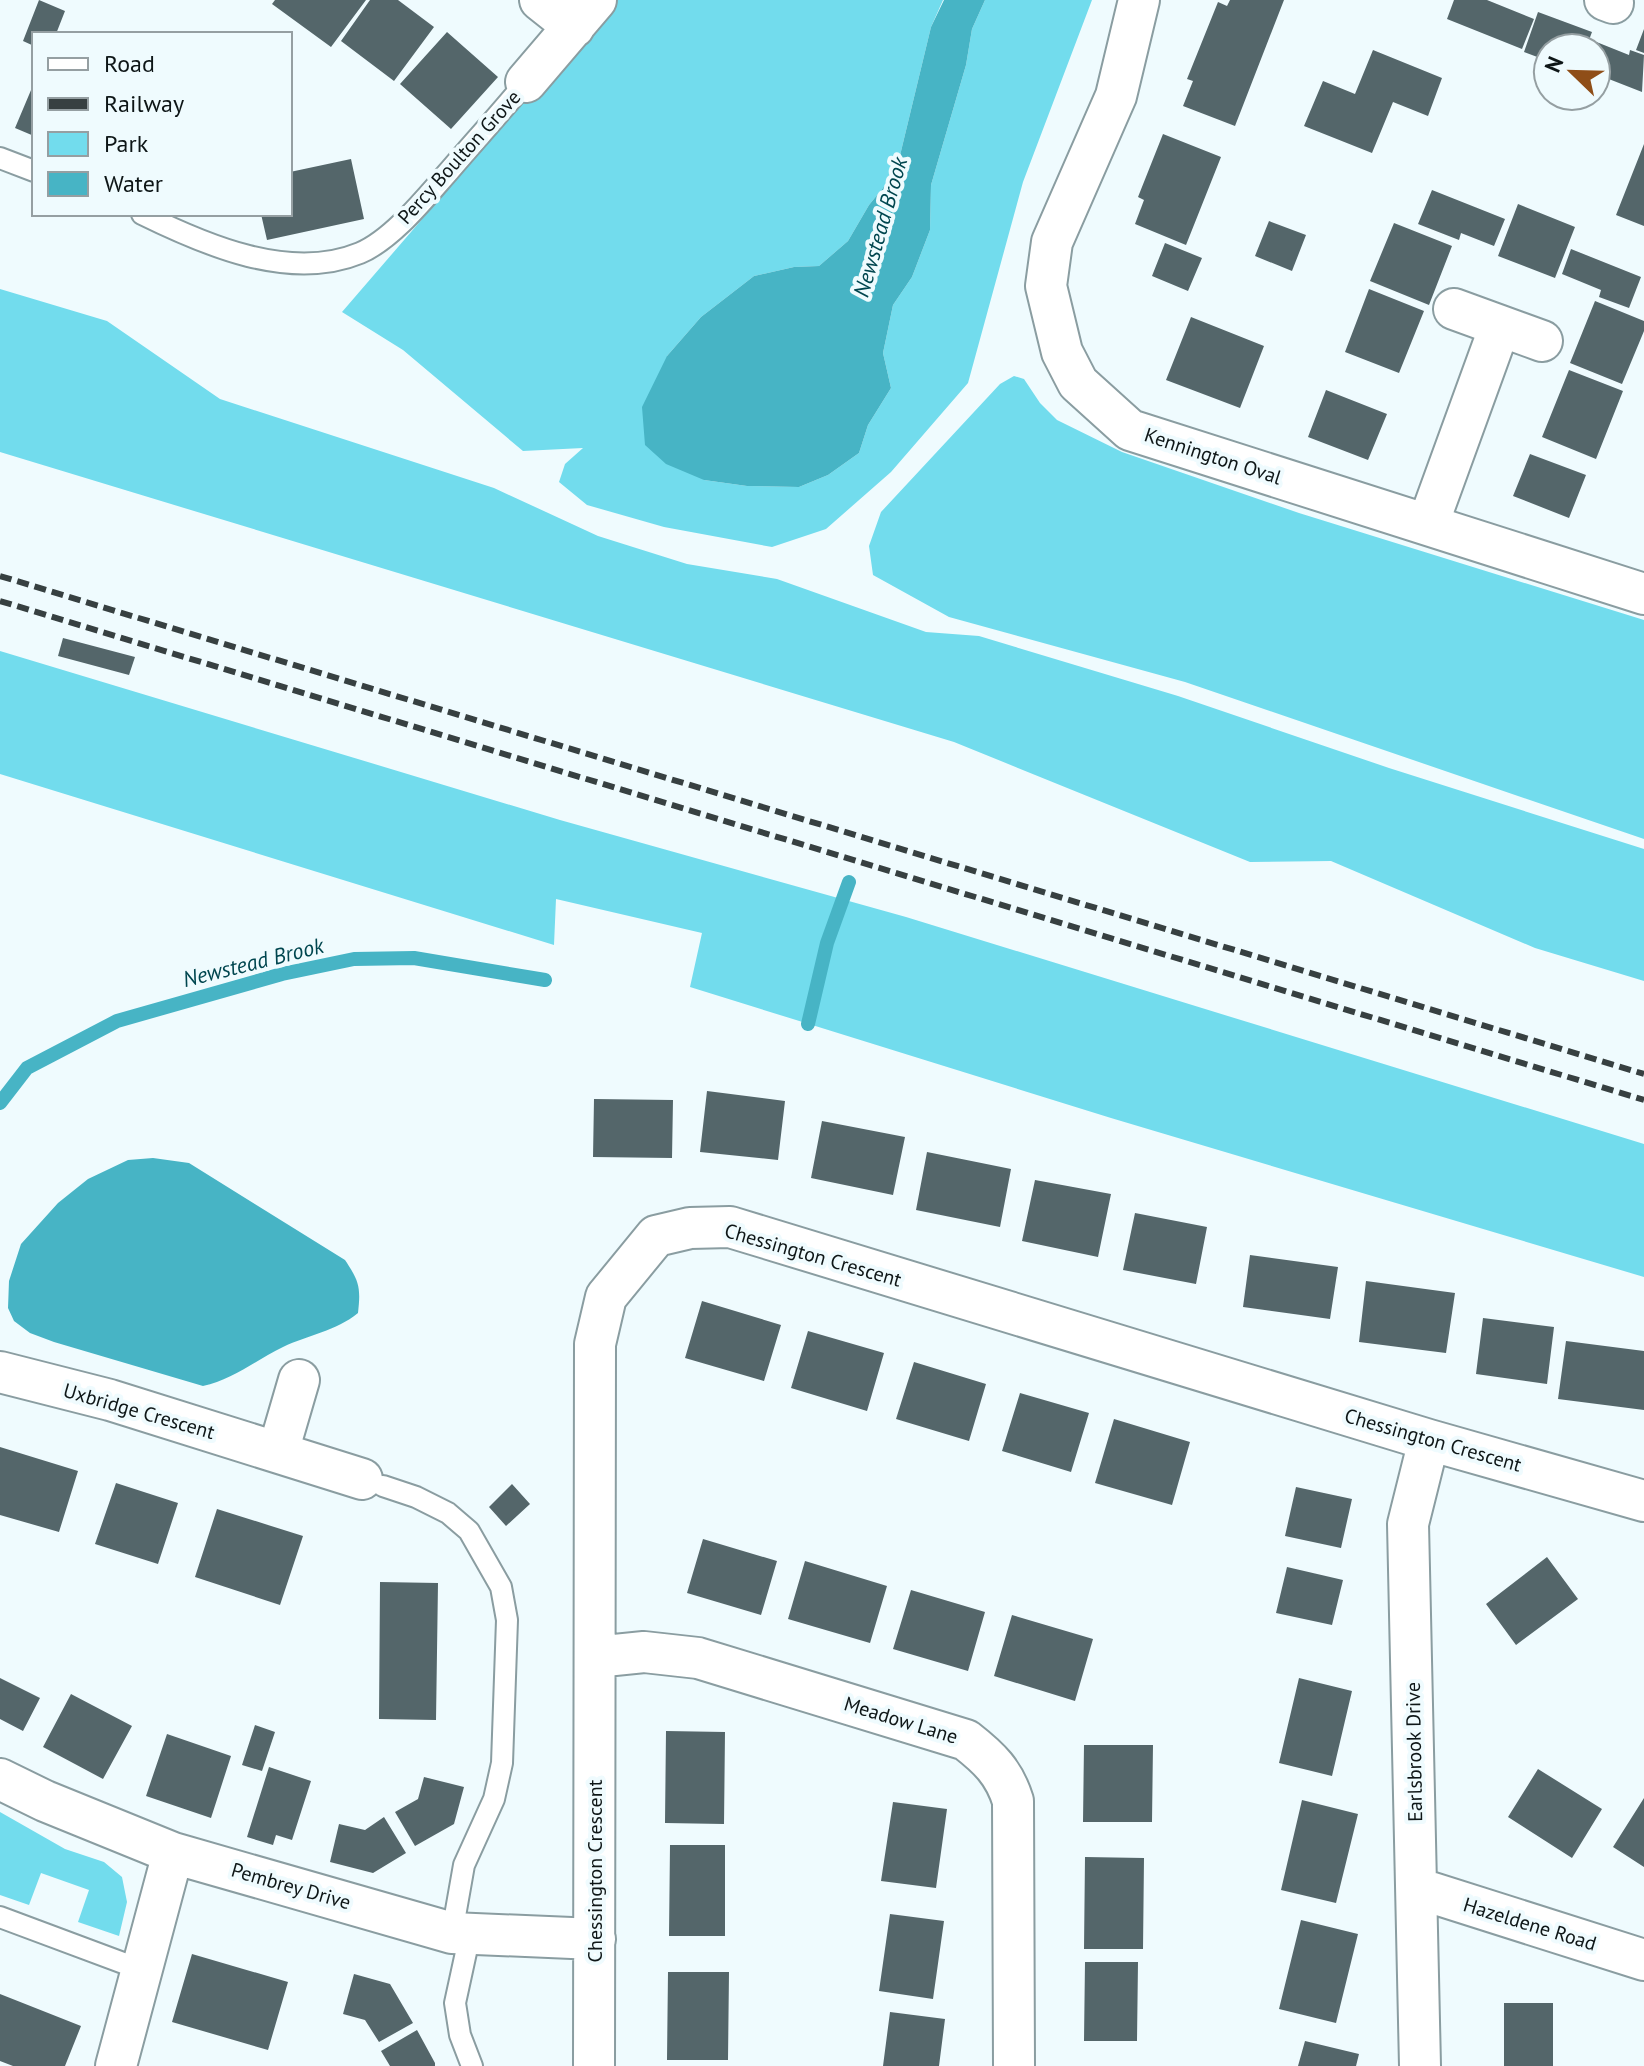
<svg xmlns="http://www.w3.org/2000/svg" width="1644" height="2066" font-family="'PT Sans',sans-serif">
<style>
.green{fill:#72dced}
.water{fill:#47b4c5}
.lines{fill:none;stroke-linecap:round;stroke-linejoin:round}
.stream{stroke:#47b4c5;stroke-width:14}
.building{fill:#54666a}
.lane-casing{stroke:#8a9da1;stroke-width:24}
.street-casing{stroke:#8a9da1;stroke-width:44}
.lane{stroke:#fff;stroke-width:20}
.street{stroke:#fff;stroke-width:40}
.rail{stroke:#374041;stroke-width:6;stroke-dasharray:12 6;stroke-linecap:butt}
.labels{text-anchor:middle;stroke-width:8;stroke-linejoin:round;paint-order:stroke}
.street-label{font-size:20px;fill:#0e1617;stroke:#effbfe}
.water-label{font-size:22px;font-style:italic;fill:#00464f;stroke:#effbfe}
</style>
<rect width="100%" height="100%" fill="#effbfe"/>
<!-- green -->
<path class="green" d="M611 0H943L931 27 896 172 869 205 848 241 819 266 794 267 754 276 701 317 667 356 704 480 747 486 799 487 828 475 859 453 868 425 891 388 883 353 893 305 912 277 930 230 931 185 966 65 972 29 985 0H1092L1023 182 968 383 891 472 826 529 772 547 664 527 587 505 559 482 565 464 583 448 523 451 403 350 342 312Z
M0 289 107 321 220 399 494 488 598 536 687 564 777 579 926 632 979 636 1178 696 1389 768 1644 849V981L1535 948 1331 861 1250 862 954 742 0 452Z
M1014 376 1024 379 1040 403 1057 420 1122 452 1299 513 1644 620V839L1185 682 949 617 873 575 869 546 881 512 1000 384Z
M0 651 560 820 906 917 1644 1144V1277L1111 1118 690 987 702 933 556 899 554 945 0 774Z
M0 1812 65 1849 104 1862 122 1877 127 1902 119 1936 78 1922 89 1890 41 1873 29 1905 0 1895Z"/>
<!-- water -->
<path class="water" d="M944 0H985L972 29 966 65 931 185 930 230 912 277 893 305 883 353 891 388 868 425 859 453 828 475 799 487 747 486 704 480 666 464 645 445 642 407 667 356 701 317 754 276 794 267 819 266 848 241 869 205 896 172 931 27Z
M153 1158 189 1163 345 1260C359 1281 361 1287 358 1313 336 1331 308 1335 283 1347 256 1360 232 1380 203 1386L54 1342 30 1333 14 1321 8 1308 9 1281 21 1244 58 1203 88 1179 128 1160Z"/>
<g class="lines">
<!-- stream -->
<path class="stream" d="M808 1024 827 943 849 882
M0 1103 27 1068 117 1021 282 974 354 959 414 958 545 980"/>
</g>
<!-- building -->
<path class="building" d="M39 0 65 11 56 34H34V46L23 41Z
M275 0H366L331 47 272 4Z
M370 0H398L434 27 394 81 341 41Z
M1230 0H1284L1235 126 1183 106 1193 81 1187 79 1218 2 1227 6Z
M1454 0H1487L1534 19 1522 49 1447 19Z
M1538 12 1592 32 1586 48H1548V61L1524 52Z
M1644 29V53L1636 50Z
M447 32 498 77 451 129 400 84Z
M1594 41 1629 55 1630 50 1644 55 1642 92 1596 74V48H1591Z
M1373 50 1442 78 1428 116 1393 102 1372 153 1304 126 1323 81 1355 94Z
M34 83V136L15 128Z
M1163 134 1221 157 1186 245 1135 224 1144 200 1138 197Z
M1644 144V226L1616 215Z
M351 159 364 219 267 240 261 214H290V172Z
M1432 190 1505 219 1494 246 1461 233 1459 240 1418 224Z
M1518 204 1575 227 1555 278 1498 256Z
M1269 221 1306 235 1292 271 1255 256Z
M1394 223 1452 246 1429 305 1370 281Z
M1165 243 1202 258 1188 291 1152 276Z
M1571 249 1641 277 1629 308 1599 297 1601 290 1562 274Z
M1369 289 1424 311 1399 373 1345 352Z
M1595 301 1644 321V331L1622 384 1570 363Z
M1191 317 1264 346 1240 408 1166 380Z
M1569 370 1623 391 1596 459 1542 437Z
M1326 390 1387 414 1368 460 1308 437Z
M1530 454 1586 475 1569 518 1513 496Z
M63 638 135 657 129 675 58 656Z
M707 1091 785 1101 778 1160 700 1152Z
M594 1099 673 1100 672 1158 593 1157Z
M822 1121 905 1137 893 1195 811 1178Z
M927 1152 1011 1169 1000 1227 916 1210Z
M1035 1180 1111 1194 1098 1257 1022 1241Z
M1135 1213 1207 1227 1196 1284 1123 1270Z
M1250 1255 1338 1267 1330 1319 1243 1307Z
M1366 1281 1455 1293 1446 1353 1359 1342Z
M702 1301 781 1325 764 1381 685 1358Z
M1483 1318 1554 1327 1547 1384 1476 1374Z
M808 1331 884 1353 867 1411 791 1388Z
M1566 1341 1644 1351V1410L1558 1399Z
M914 1362 986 1384 969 1441 896 1419Z
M1020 1393 1089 1413 1071 1472 1002 1451Z
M1114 1419 1190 1442 1172 1505 1095 1483Z
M0 1447 78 1471 59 1532 0 1515Z
M116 1483 178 1503 158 1564 95 1544Z
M512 1484 530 1504 506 1526 489 1507Z
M1296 1487 1352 1499 1341 1548 1285 1536Z
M217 1509 303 1536 280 1605 195 1577Z
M703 1539 777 1561 761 1615 687 1593Z
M1547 1557 1578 1599 1516 1645 1486 1604Z
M805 1561 887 1586 870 1643 788 1619Z
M1287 1567 1343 1580 1332 1625 1276 1613Z
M380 1582 438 1583 436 1720 379 1719Z
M911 1590 985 1612 968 1671 893 1649Z
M1012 1615 1093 1639 1075 1701 994 1676Z
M0 1678 40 1698 23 1731 0 1719Z
M1299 1678 1352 1691 1332 1776 1279 1763Z
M71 1694 132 1726 103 1779 43 1747Z
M255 1725 275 1732 262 1771 242 1765Z
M666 1731 725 1732 724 1824 665 1823Z
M167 1734 231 1756 211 1818 146 1796Z
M1084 1745H1153L1152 1822H1083Z
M269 1767 311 1781 292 1840 276 1835 273 1845 247 1837Z
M1538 1769 1602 1809 1572 1858 1508 1817Z
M424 1777 464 1787 454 1824 415 1846 395 1812 418 1799Z
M1644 1798V1867L1613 1847Z
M1302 1800 1358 1814 1336 1903 1281 1890Z
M893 1802 947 1809 936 1888 881 1881Z
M384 1817 406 1853 373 1873 330 1862 339 1824 365 1830Z
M670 1845H725V1936H669Z
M1085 1857 1144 1858 1143 1949H1084Z
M890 1914 944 1921 933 1999 879 1991Z
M1301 1920 1358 1934 1336 2023 1279 2009Z
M192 1954 288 1982 268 2050 172 2022Z
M1085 1962H1138L1137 2041H1084Z
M668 1972H729L728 2060H667Z
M354 1974 390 1984 413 2023 379 2042 365 2020 343 2014Z
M0 1994 81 2026 65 2066H13L0 2061Z
M1504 2003H1553V2066H1504Z
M890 2012 945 2019 939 2066H883Z
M417 2030 435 2063V2066H390L381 2051Z
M1305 2041 1359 2054 1356 2066H1298Z"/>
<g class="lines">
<defs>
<path id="lane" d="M0 158 34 171
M142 214C205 245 290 282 360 253 393 239 426 197 450 170 475 141 501 112 526 82
M383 1486 416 1497 448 1513 469 1531 501 1587 507 1620 502 1763 494 1799 464 1865 452 1933
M0 1917 142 1970
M470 1934 455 2003 460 2035 472 2066"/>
<path id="street" d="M540 0 574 27
M1139 0 1116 96 1052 242 1046 286 1062 352 1078 383 1130 430 1644 594
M1605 0 1613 3
M526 82 596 0
M1454 309 1542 341
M1428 524 1500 326
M0 1372 110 1400 362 1479
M278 1452 299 1380
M595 1657 644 1652 698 1658 966 1740C989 1758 1004 1772 1013 1801L1014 2066
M0 1779 45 1801 173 1853 452 1933 595 1939
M1417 1888 1644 1960
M116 2066 173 1853
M594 2066 595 1344 606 1297 656 1236 690 1228 730 1227 1429 1440 1644 1501
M1420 2066 1408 1524 1429 1440"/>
</defs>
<!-- lane casing -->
<use href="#lane" class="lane-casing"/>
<!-- street casing -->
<use href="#street" class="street-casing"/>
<!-- lane -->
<use href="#lane" class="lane"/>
<!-- street -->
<use href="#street" class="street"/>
<!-- rail -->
<path class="rail" d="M0 576 1644 1074
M0 601 1644 1100"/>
</g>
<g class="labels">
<!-- street labels -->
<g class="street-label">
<text transform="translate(459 157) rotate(-48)" y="7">Percy Boulton Grove</text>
<text transform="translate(1213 456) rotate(18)" y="7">Kennington Oval</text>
<text transform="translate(813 1255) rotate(16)" y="7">Chessington Crescent</text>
<text transform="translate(139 1411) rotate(16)" y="7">Uxbridge Crescent</text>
<text transform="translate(1433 1440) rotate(16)" y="7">Chessington Crescent</text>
<text transform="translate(901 1720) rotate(17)" y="7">Meadow Lane</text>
<text transform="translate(1414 1752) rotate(-91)" y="7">Earlsbrook Drive</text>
<text transform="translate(595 1871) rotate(-90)" y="7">Chessington Crescent</text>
<text transform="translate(291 1886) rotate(16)" y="7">Pembrey Drive</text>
<text transform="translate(1530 1924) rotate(17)" y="7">Hazeldene Road</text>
</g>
<!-- water labels -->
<g class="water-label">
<text transform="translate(880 227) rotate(-74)" y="8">Newstead Brook</text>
<text transform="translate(253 962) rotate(-14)" y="8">Newstead Brook</text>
</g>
</g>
<!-- legend -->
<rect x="32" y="32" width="260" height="184" fill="#effbfe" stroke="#959fa2" stroke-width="2"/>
<rect x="48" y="58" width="40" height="12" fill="#ffffff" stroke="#959fa2" stroke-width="2"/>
<text x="104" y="72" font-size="24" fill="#0e1617">Road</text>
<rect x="48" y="98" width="40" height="12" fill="#374041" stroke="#959fa2" stroke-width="2"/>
<text x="104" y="112" font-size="24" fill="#0e1617">Railway</text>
<rect x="48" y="132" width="40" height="24" fill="#72dced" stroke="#959fa2" stroke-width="2"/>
<text x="104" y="152" font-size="24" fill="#0e1617">Park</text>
<rect x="48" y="172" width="40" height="24" fill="#47b4c5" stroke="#959fa2" stroke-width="2"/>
<text x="104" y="192" font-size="24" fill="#0e1617">Water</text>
<!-- north arrow -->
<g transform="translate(1572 72) rotate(293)"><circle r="38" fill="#effbfe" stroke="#959fa2" stroke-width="2"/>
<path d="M0-6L14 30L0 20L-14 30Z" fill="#8f4e18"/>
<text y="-12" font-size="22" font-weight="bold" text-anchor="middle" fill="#0e1617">N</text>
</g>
</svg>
